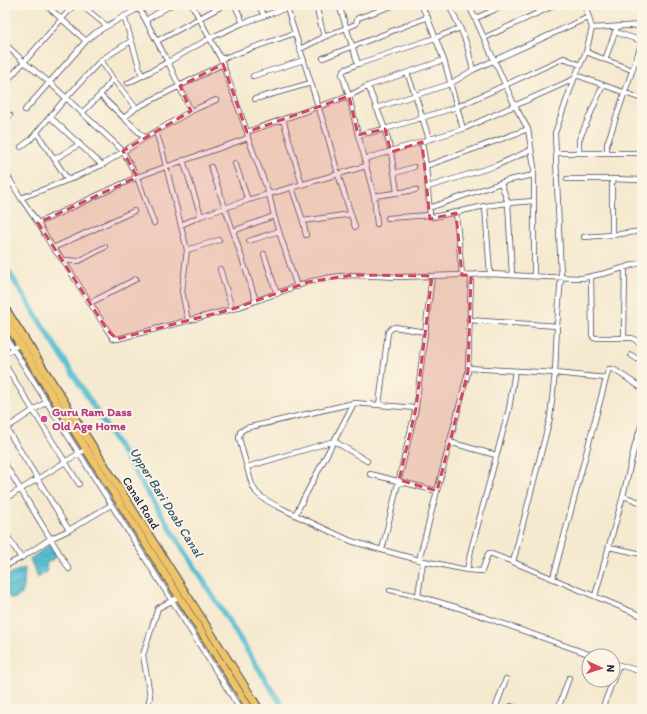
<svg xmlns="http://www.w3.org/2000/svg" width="647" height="714" font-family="Itim,sans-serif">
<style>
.water{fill:url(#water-waves);stroke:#3b7086}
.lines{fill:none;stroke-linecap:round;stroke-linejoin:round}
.canal{stroke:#54bdd1;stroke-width:5.5}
.street-casing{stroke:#424051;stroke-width:6}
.primary-casing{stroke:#424051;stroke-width:9}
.street{stroke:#fff;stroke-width:4.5}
.primary{stroke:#eec469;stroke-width:7}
.marked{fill:#d1495b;fill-opacity:0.2;stroke:#d1495b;stroke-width:3;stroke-dasharray:8 5;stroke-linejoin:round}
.hotel-dot{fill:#d1479c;stroke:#fcf5e5;stroke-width:1.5}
.labels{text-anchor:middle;stroke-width:4;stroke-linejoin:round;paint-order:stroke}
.hotel-label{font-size:12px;font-weight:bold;fill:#b23c85;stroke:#fcf5e5;text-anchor:start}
.street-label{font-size:12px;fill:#22223b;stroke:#fcf5e5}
.water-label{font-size:13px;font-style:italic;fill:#345870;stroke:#fcf5e5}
</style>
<defs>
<pattern id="water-waves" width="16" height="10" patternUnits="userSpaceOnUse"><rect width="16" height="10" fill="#54bdd1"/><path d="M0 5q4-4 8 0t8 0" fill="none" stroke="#4599ab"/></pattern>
</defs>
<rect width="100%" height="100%" fill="#fcf5e5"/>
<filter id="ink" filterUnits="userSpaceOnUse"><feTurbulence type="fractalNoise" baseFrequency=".025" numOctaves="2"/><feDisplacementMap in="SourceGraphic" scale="8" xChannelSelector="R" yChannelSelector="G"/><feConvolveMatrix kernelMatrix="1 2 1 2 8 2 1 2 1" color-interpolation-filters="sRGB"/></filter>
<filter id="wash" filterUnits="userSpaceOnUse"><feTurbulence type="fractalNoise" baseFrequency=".012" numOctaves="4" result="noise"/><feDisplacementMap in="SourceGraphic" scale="16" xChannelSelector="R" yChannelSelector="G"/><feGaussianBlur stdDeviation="0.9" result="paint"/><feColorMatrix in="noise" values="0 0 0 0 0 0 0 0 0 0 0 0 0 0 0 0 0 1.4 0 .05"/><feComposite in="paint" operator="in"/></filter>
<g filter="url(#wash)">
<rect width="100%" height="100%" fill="#f5e9cf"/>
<!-- water -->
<path class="water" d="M51 544 56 552V557L46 564 47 571 38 578 30 559Z
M25 568 24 586 22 594 14 599 10 598 5 589V578L13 572Z"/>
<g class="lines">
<!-- canal -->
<path class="canal" d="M5 266 284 709"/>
</g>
</g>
<g filter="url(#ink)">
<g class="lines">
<defs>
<path id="street" d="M46 5 86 41 95 33 139 8 168 62 210 38 243 23 287 8 286 5
M81 5 107 26
M192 5 221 59 247 132 248 138 269 194 366 166 365 159 463 129 574 79 586 52 592 28 642 25
M235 5 243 23
M259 5 264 16
M316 5 324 37
M339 5 358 64
M421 5C431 22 436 41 444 60L368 86 349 96 342 74 344 70 358 64 435 38 460 28
M449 5 462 32 467 45 473 70
M469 5 515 106 528 129 534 167V276
M585 5 592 28
M287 8 327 134 338 174 355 227
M124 16 142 76 168 62 191 111 216 100
M476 18 505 5
M146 20 171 5
M617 27 615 32 642 41
M484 38 555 5
M157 41 224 5
M642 42 607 144V153H642
M5 44 24 62 74 5
M300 49 324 37 356 24 358 18 392 6
M586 52 632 70
M323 58 428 17
M221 59 295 33
M101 60 113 79 136 108
M444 60 463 129
M605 60 615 32
M407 73 415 94 429 139
M576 75 642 99
M253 76 304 60
M113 79 100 95 124 118
M574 79 555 133 561 277 557 326 555 373 550 418 513 562 642 616
M5 83 24 62 49 82 123 151 137 177 154 223
M128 83 142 76
M368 86 385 129 391 152 397 192
M255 99 311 83
M376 108 450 84 473 70 589 17
M25 110 86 41
M191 111 145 138 124 118 136 108 223 64
M82 113 100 95
M50 117 102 165
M283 119 302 185
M5 120 10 115
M156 132 162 150 187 250 182 291 188 321
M247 132 349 96 358 135 365 159
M37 133 68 180 102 165 145 138
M358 135 385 129 457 107 564 58 580 65
M422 142 426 166 474 149 528 129
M21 147 30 140 66 98 101 60 131 41
M556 153H607
M579 153V140L603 85
M55 159 80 144
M183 160 201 216 248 200 269 194 274 216 233 231 256 301
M235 163 248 200
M366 166 374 196 377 224
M426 166 430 215 433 217 485 206 508 203 534 201
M211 167 233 231
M5 172 21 198 68 180
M395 173 414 167
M567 179H612V235L642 231
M612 179 642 180
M501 183 508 203 512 275
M428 187 495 166 531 150
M292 188 303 221 306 235
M374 196 416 190
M21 198 38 223 137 177 248 138
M485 206 490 274
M429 208 509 180 534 175
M456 213 462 275
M274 216 297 287
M388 218 430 215
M303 221 351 214
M38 223 53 248 134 211
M181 225 201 216
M584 237 612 235
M249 241 279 231
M53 248 63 260 108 331 113 338 117 339 236 308 308 282 332 277 353 275 399 277 490 274 547 277 583 278 606 273 633 265 642 262
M187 250 219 240
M264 254 277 294
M63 260 79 261 105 247
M220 269 232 309
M432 276 416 408 354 403 295 515 351 541 382 550 419 560 468 372 471 275
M591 276 592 335 594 338H624L625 268
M90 303 136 279
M469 320 557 326
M5 336 240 709
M624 338H632L642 344
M5 354 20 344
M631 355 642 362
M5 365 79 484
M468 368 555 373 606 378
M379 405 388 332 392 328 395 327 425 332
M5 426 69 530
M5 429 46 402
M449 442 496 455
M635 445 642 448
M5 464 69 569
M247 467 239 438 240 432 246 428 354 403
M370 474 437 491
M623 496 642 503
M5 499 86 449
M295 515C284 509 263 501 256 492 251 485 249 475 247 467L334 441 367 461
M5 532 21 558
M609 547 642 554
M382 550 416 408
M419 560 467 570 471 550 509 409 515 371
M423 561 418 596 459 608 594 656
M5 566 21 558 50 539 69 530 111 505
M467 570 482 571 488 554 489 553 513 562
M553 578 608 371 609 369H613L642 388
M390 590 418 596
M595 596 623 496 635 445 642 423
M613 663 642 672
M511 706 519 709
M147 709 150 697 149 689 143 655 158 608 179 597
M495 709 506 679
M558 709 569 678
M602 709 619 665"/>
<path id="primary" d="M5 308 259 709
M5 321 250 709"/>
</defs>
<!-- street casing -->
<use href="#street" class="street-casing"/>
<!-- primary casing -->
<use href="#primary" class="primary-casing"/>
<!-- street -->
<use href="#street" class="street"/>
<!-- primary -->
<use href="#primary" class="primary"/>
</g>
</g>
<!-- marked area -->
<path class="marked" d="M223 64 247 132 349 96 358 135 385 129 391 152 422 142 430 219 456 213 462 275H471L468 372 437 491 399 480 416 408 432 276 353 275 308 282 236 308 117 339 108 331 38 223 137 177 123 151 191 111 180 86Z"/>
<!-- markers -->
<circle class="hotel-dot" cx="44" cy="419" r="4"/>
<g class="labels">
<!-- hotel labels -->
<g class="hotel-label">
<text x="52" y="416">Guru Ram Dass<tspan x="52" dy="14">Old Age Home</tspan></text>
</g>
<!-- street labels -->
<g class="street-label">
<text transform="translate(141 503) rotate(58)" y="4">Canal Road</text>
</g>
<!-- water labels -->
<g class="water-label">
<text transform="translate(167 502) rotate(58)" y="5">Upper Bari Doab Canal</text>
</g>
</g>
<!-- margin -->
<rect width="647" height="714" fill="none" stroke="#fcf5e5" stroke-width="20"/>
<!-- north arrow -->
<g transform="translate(601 668) rotate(93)"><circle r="19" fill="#fcf5e5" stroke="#a5a1a1"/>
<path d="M0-3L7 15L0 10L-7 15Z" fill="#d1495b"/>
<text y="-6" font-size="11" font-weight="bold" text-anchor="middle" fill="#22223b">N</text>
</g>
</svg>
